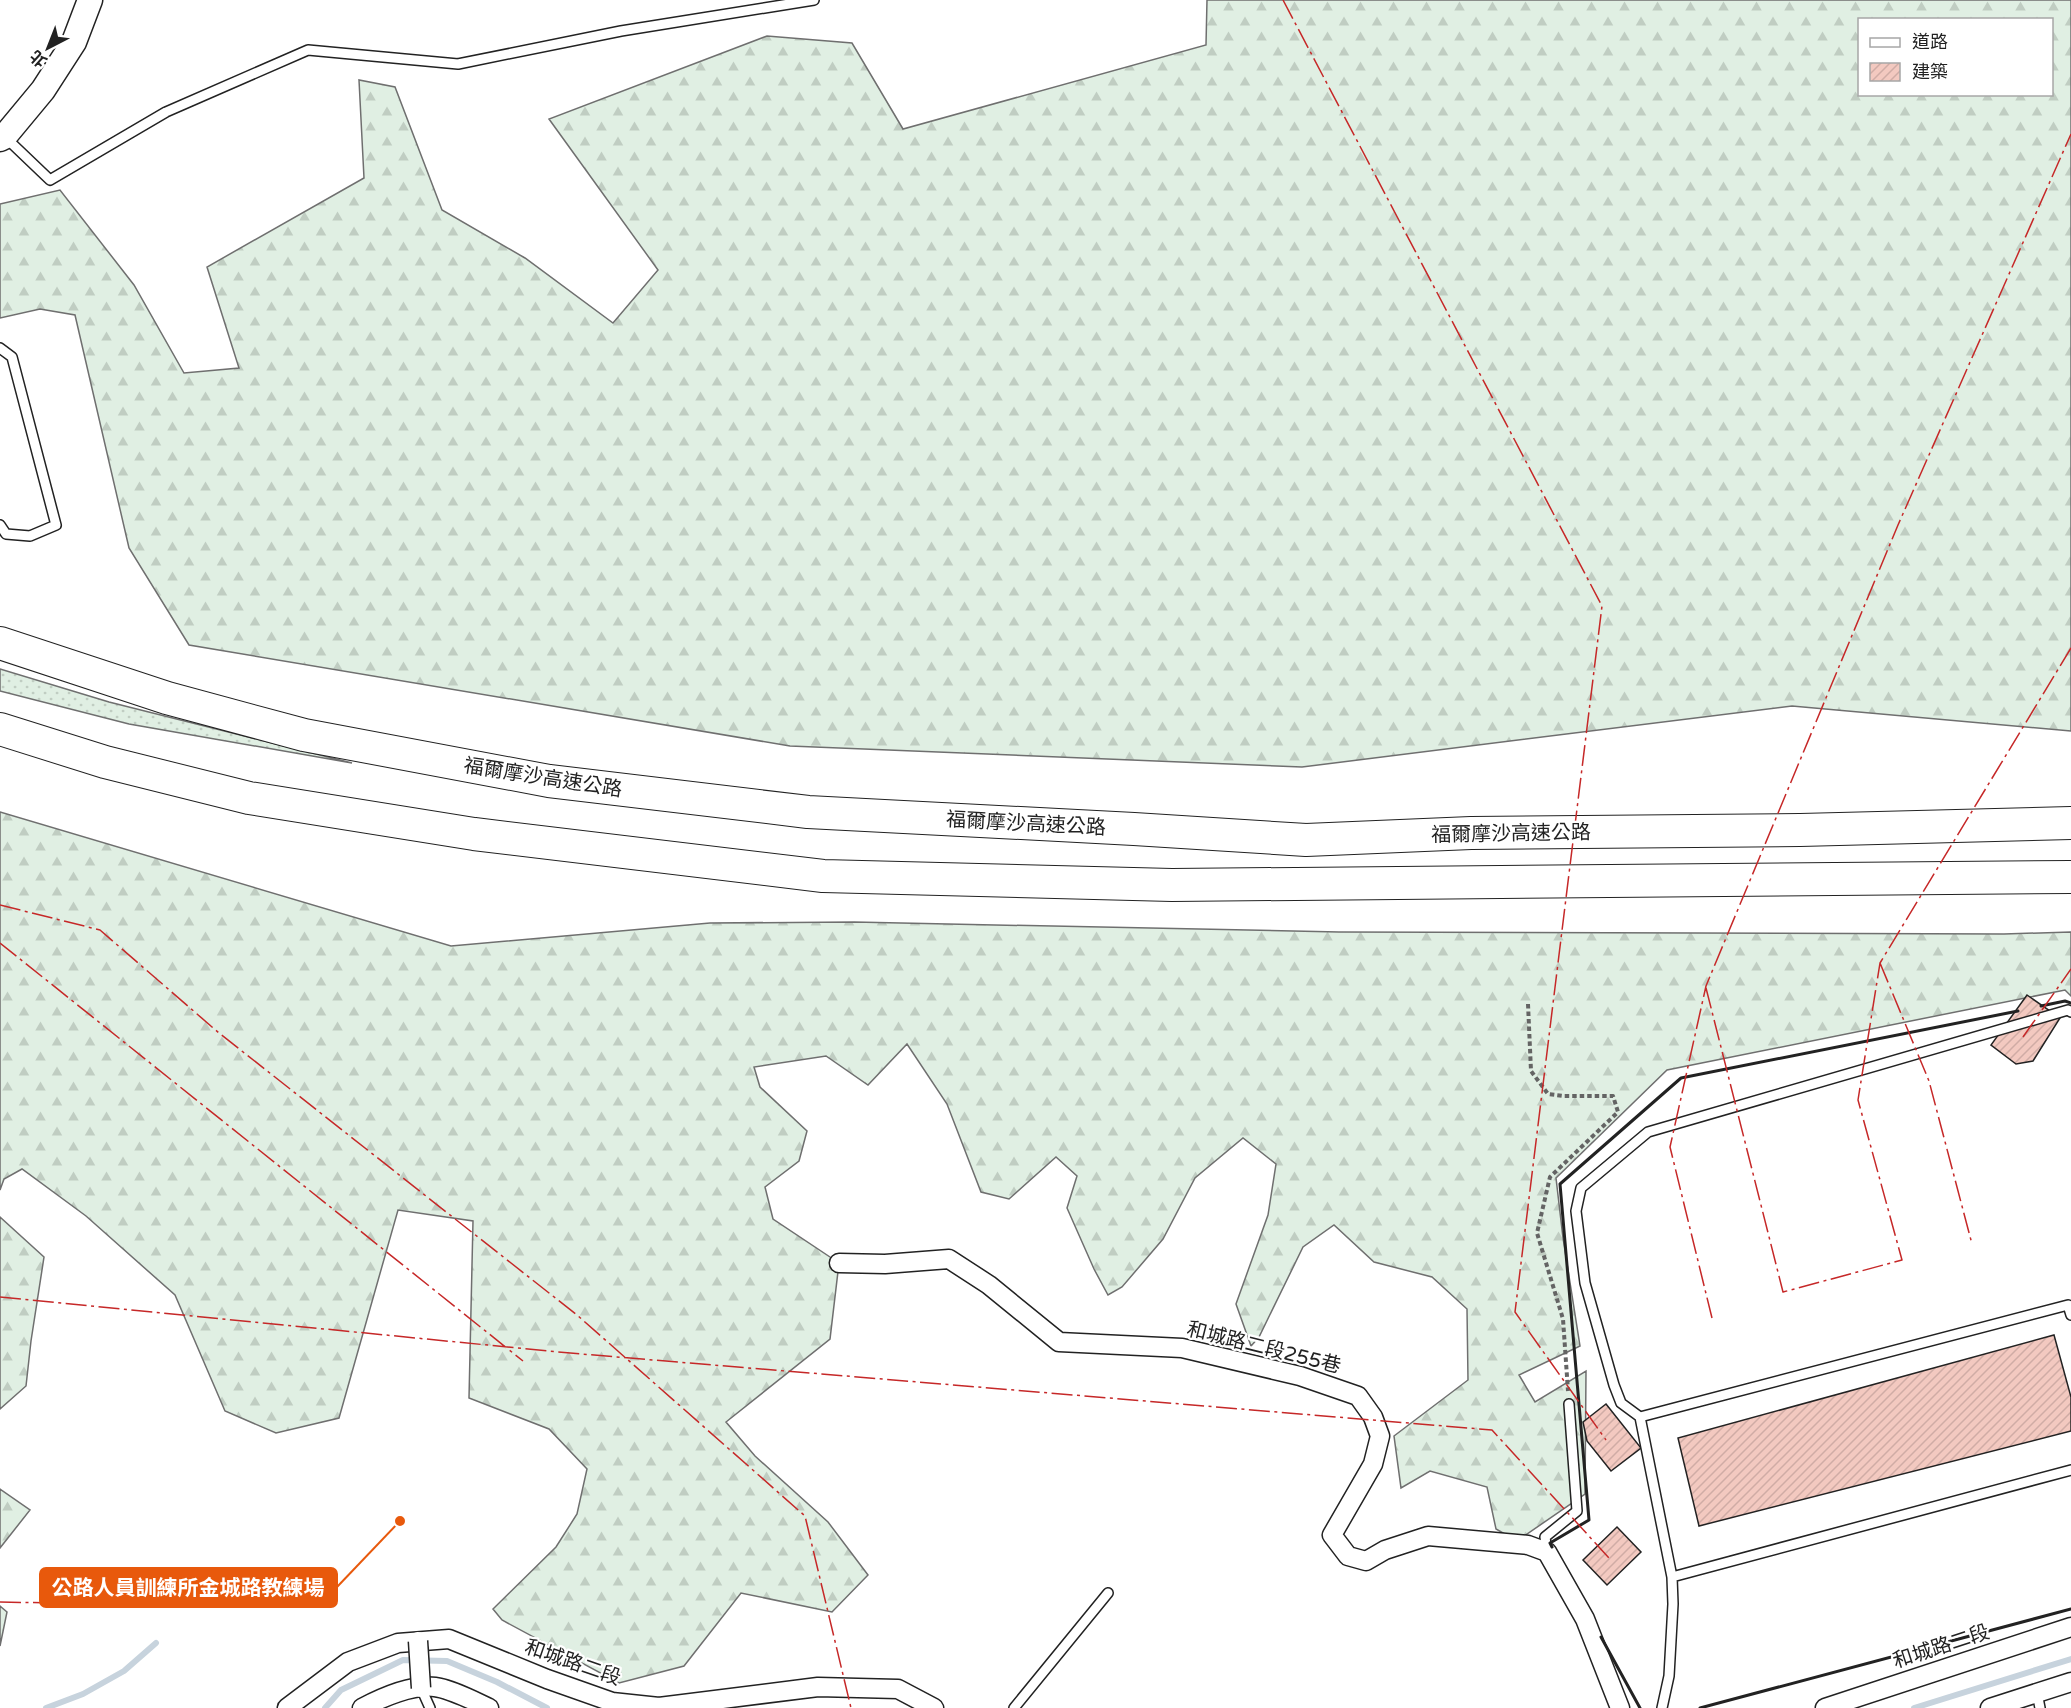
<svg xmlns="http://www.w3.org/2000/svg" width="2071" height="1708" font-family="'Varela Round','Noto Sans TC',sans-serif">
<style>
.grass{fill:url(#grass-dots);stroke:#6f6f6f;stroke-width:1.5}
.forest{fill:url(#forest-firs);stroke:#6f6f6f;stroke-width:1.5;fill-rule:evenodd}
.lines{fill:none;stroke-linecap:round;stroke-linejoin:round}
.stream{stroke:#c7d3dd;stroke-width:6}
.building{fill:url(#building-hatch);stroke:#222;stroke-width:1.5}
.lane-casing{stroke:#222;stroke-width:12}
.street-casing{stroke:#222;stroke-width:21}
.secondary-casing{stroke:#222;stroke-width:27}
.highway-casing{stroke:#222;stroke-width:34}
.path{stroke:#646464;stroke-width:4;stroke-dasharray:4.5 3;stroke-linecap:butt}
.lane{stroke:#fff;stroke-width:9}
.street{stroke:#fff;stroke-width:18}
.secondary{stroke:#fff;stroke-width:24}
.highway{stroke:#fff;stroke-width:32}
.street-bridge-casing{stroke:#222;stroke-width:21;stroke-linecap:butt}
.street-bridge{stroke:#fff;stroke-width:18}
.wall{stroke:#222;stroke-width:3}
.power{stroke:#c62828;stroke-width:1.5;stroke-dasharray:21 4.5 3 4.5;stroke-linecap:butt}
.labels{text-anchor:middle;stroke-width:4.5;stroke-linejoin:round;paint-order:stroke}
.street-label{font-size:20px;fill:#222;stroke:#fff}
.leader{fill:none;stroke:#e8590c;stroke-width:2}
.callout-dot{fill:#e8590c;stroke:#fff;stroke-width:2}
.callout{fill:#e8590c;stroke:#e8590c;stroke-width:2}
.callout-label{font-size:21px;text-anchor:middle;font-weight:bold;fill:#fff}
</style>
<defs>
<pattern id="grass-dots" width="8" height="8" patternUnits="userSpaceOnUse" patternTransform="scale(1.5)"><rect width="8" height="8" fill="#e0efe3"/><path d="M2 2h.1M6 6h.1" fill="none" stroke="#c0cdc2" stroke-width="1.8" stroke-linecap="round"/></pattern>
<pattern id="forest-firs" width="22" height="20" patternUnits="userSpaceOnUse" patternTransform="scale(1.5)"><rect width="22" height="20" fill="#e0efe3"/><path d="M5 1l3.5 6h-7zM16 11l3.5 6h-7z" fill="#c0cdc2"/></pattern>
<pattern id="building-hatch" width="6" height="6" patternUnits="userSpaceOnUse" patternTransform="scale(1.5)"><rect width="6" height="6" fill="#f3c9c0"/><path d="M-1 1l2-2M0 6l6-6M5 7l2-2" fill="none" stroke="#d0aca5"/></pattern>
</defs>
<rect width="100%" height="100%" fill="#fff"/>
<!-- grass -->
<path class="grass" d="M0 669 109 702 352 763 129 724 0 691Z"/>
<!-- forest -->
<path class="forest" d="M1207 0H2071V731L1792 706 1302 767 790 746 189 645 129 548 75 315 40 309 0 318V204L60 190 134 285 184 373 239 368 207 267 364 178 359 80 395 87 442 210 525 258 613 323 658 270 549 119 767 36 852 43 903 129 1206 45ZM1860 20H2052V94H1860Z
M0 812 451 946 710 923 854 922 1339 932 2004 934 2071 932V996L2065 990 1667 1070 1556 1178 1563 1238 1580 1346 1519 1375 1535 1402 1586 1371 1585 1494 1517 1541 1496 1529 1487 1487 1430 1471 1401 1488 1394 1436 1468 1380 1467 1309 1432 1277 1374 1262 1334 1225 1303 1247 1259 1337 1251 1346 1236 1304 1268 1215 1276 1164 1243 1138 1195 1178 1163 1239 1122 1287 1108 1295 1094 1269 1067 1208 1077 1176 1056 1157 1009 1199 981 1192 947 1104 907 1044 868 1085 826 1056 754 1067 760 1087 807 1131 799 1161 765 1187 773 1219 839 1263 830 1339 726 1422 755 1456 828 1522 868 1575 832 1612 741 1593 684 1666 619 1683 502 1620 493 1609 556 1547 577 1514 587 1469 549 1429 469 1398 473 1221 398 1210 339 1418 276 1433 225 1411 175 1295 86 1216 22 1169 4 1179 0 1190Z
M0 1217 44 1257 31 1341 26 1386 0 1409Z
M0 1489 30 1510 0 1548Z
M0 1606 7 1612 0 1646Z"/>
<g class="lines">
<!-- stream -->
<path class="stream" d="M46 1708 83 1694 124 1671 156 1643
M325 1708 341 1690 403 1660 447 1661 497 1682 547 1708
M1914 1708 2071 1659"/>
</g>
<!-- building -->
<path class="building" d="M2027 995 2060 1018 2033 1061 2016 1064 1991 1045Z
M2054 1335 2071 1397V1431L1699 1526 1678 1438Z
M1606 1404 1641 1448 1611 1471 1587 1441 1583 1422Z
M1617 1527 1641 1552 1607 1585 1583 1560Z"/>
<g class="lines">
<defs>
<path id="lane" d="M5 137 50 180 166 112 308 50 458 64 621 31 814 0
M0 348 12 357 56 525 30 536 6 534 0 525
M1640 1417 2068 1305 2071 1315
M1547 1552 1545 1537 1577 1511 1569 1404
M1672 1577 2071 1470
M421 1688 430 1708
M2037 1693 2040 1708
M1014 1708 1108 1593
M1662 1708 1669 1676 1673 1604 1672 1577 1640 1417 1621 1403 1614 1385 1585 1283 1576 1211 1581 1188 1648 1132 2068 1010 2071 1012"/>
<path id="street" d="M839 1263 885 1264 949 1259 989 1285 1059 1342 1182 1348 1300 1376 1358 1396 1373 1417 1380 1436 1373 1464 1332 1535 1348 1556 1366 1561 1385 1550 1428 1536 1528 1545 1547 1552 1585 1619 1620 1708
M287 1708 348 1662 398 1643 449 1639 547 1679 612 1702 659 1707 818 1687 898 1689 934 1708
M362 1708C381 1698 413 1684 435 1687 451 1689 474 1701 489 1708
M1825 1708 2071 1627
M1990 1708 2071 1682"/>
<path id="secondary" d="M0 139 4 137 43 90 74 42 90 0"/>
<path id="highway" d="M0 643 167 698 304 735 549 781 808 812 1134 829 1306 840 1471 833 1800 830 2071 823
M0 729 105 762 249 798 474 834 823 876 1172 885 2071 877"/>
</defs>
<!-- lane casing -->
<use href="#lane" class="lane-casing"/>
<!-- street casing -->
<use href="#street" class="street-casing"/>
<!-- secondary casing -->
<use href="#secondary" class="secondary-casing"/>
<!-- highway casing -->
<use href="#highway" class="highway-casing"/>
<!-- path -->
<path class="path" d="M1528 1004 1531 1071 1548 1094 1564 1096H1613L1618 1112 1550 1177 1537 1233 1563 1319 1568 1391"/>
<!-- lane -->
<use href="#lane" class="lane"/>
<!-- street -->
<use href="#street" class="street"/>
<!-- secondary -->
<use href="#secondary" class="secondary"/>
<!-- highway -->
<use href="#highway" class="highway"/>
<defs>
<path id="street-bridge" d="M418 1641 421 1688"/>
</defs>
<!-- street-bridge casing -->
<use href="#street-bridge" class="street-bridge-casing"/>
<!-- street-bridge -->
<use href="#street-bridge" class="street-bridge"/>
<!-- wall -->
<path class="wall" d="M2041 1006 2065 1001 2071 1003
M1552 1547 1550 1543 1589 1520 1560 1184 1681 1078 2018 1011
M1601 1637 1640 1708
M1700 1708 2071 1609"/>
<!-- power -->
<path class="power" d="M1283 0 1602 606 1515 1312 1606 1440
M0 905 100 930 219 1033 577 1315 805 1516 851 1708
M0 943 523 1361
M1880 963 1929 1081 1972 1244
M1706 988 1783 1292 1902 1260 1858 1100 1880 963 2071 648
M2023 1037 2071 969
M0 1297 558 1352 1492 1430 1609 1558
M1712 1318 1670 1147 1706 986 1898 525 2071 134
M0 1602 222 1606"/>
</g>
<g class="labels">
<!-- street labels -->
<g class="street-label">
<text transform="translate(543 777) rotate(9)" y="7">福爾摩沙高速公路</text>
<text transform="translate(1026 823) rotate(3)" y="7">福爾摩沙高速公路</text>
<text transform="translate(1511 833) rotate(-1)" y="7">福爾摩沙高速公路</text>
<text transform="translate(1264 1347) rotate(14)" y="7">和城路二段255巷</text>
<text transform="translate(1941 1646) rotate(-18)" y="7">和城路二段</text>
<text transform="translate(573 1662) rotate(19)" y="7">和城路二段</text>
</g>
</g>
<!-- callouts -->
<path class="leader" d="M400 1521L337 1587"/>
<circle class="callout-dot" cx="400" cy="1521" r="6"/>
<rect class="callout" x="40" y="1568" width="297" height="39" rx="6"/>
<g class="callout-label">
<text x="188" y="1595">公路人員訓練所金城路教練場</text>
</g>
<!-- legend -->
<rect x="1858" y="18" width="195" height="78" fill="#ffffff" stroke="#a7a7a7" stroke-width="1.5"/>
<rect x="1870" y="38" width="30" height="9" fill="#ffffff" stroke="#a7a7a7" stroke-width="1.5"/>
<text x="1912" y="48" font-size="18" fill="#222222">道路</text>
<rect x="1870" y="63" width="30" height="18" fill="url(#building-hatch)" stroke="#a7a7a7" stroke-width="1.5"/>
<text x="1912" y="78" font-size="18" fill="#222222">建築</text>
<!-- north arrow -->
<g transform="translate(48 48) rotate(222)" stroke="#ffffff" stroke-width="4.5" paint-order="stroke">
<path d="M0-4.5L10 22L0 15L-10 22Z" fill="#222222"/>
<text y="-9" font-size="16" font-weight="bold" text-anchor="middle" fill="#222222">北</text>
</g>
</svg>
